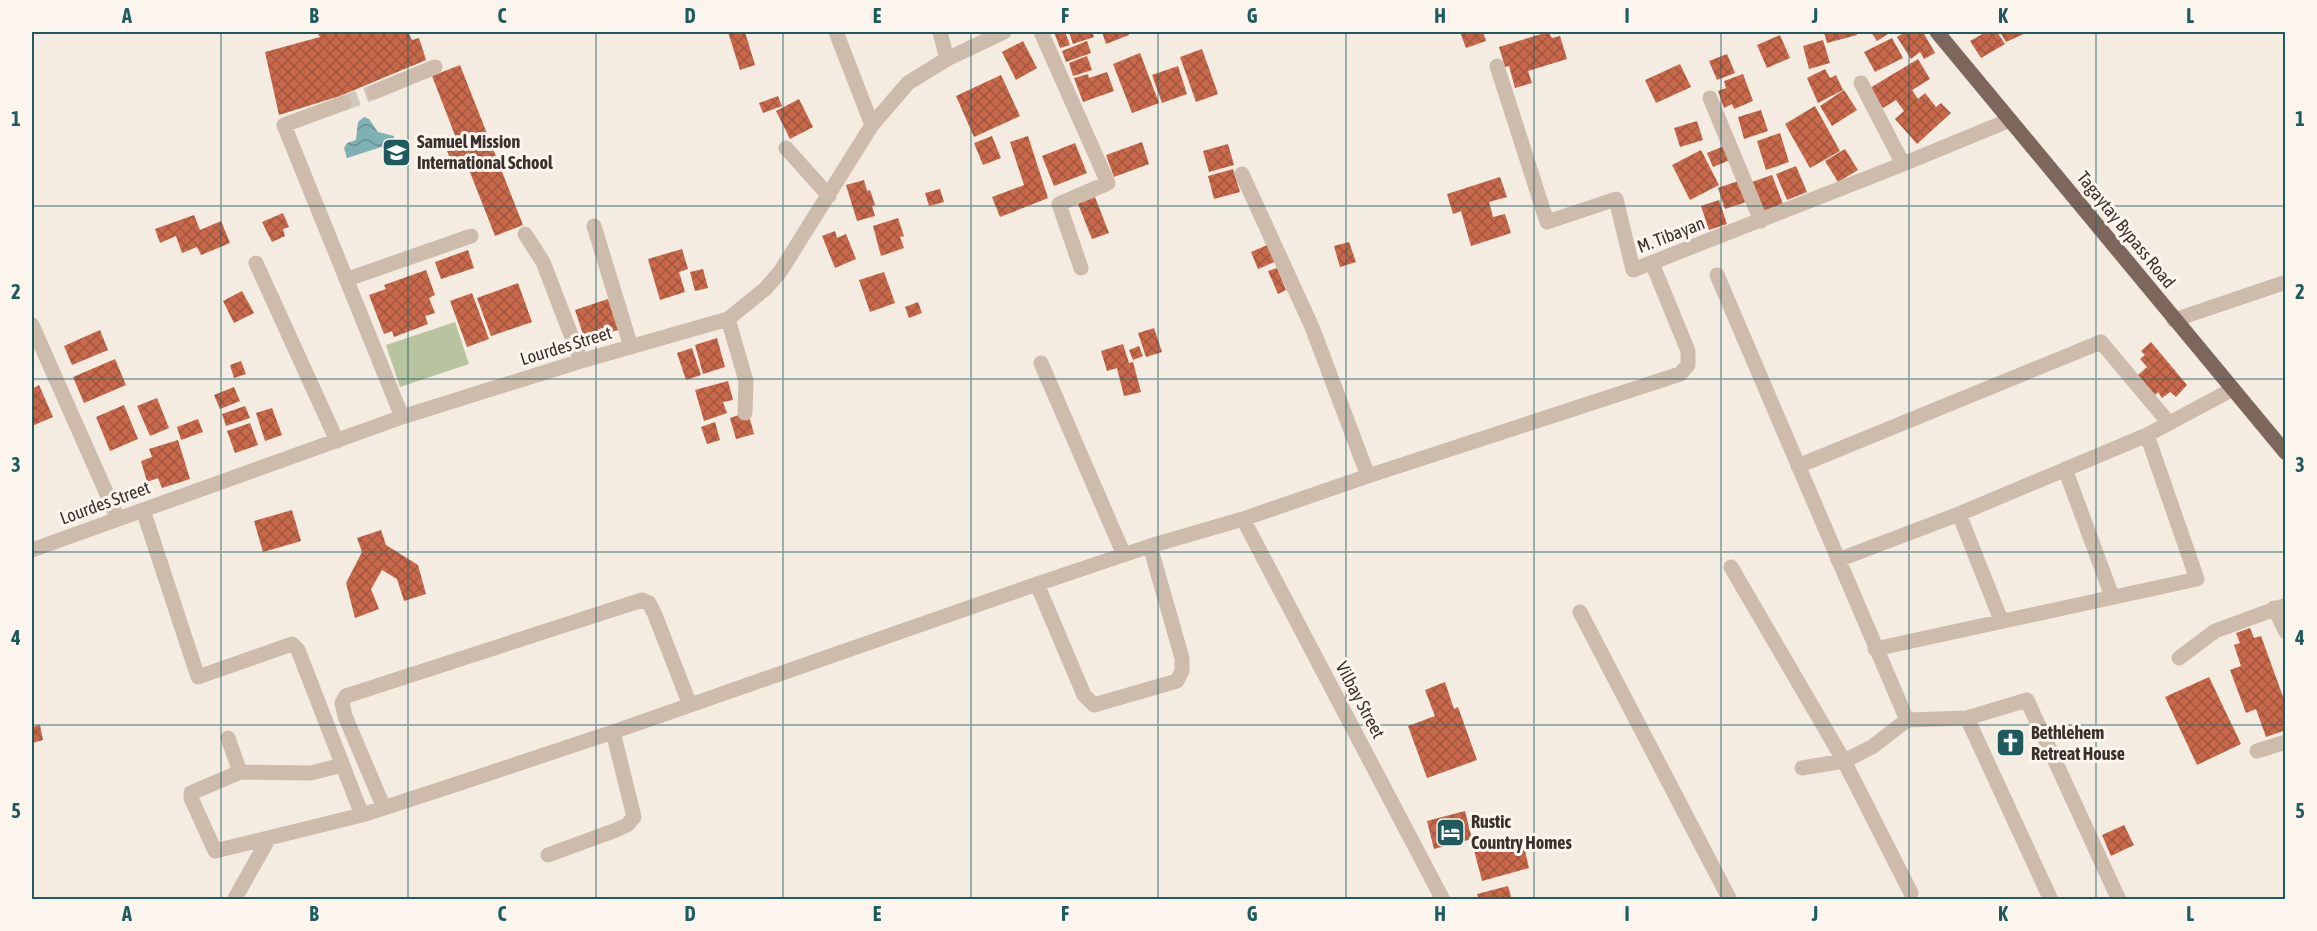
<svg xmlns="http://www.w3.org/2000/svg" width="2317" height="931" font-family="'Asap Condensed',sans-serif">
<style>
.green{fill:#b8c4a0}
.water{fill:url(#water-waves)}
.building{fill:url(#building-cross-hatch)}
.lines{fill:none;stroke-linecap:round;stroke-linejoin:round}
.minor-tunnel{stroke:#cfc6bd;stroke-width:15;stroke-dasharray:15 8;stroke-linecap:butt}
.minor{stroke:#cdbbac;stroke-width:15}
.major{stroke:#7d675c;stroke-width:15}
.grid{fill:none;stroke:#1f5a5e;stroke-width:1.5;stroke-opacity:0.55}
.labels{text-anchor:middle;stroke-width:6;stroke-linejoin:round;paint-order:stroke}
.poi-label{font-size:18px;font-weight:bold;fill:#3b302b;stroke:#fbf5ee;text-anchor:start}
.street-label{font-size:18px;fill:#3b302b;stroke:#fbf5ee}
.neatline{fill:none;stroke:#1f5a5e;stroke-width:2}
.grid-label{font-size:20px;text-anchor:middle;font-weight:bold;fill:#1f5a5e}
</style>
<defs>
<pattern id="water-waves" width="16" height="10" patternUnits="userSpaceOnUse" patternTransform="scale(1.5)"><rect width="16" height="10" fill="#7fb0b2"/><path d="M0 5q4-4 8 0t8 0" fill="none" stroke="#699091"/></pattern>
<pattern id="building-cross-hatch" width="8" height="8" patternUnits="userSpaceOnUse" patternTransform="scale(1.5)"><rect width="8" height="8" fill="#c8694b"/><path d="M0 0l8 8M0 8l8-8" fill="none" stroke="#a4573f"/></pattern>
</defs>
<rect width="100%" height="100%" fill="#f4ebe1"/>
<!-- green -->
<path class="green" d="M455 322 469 364 400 387 386 345Z"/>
<!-- water -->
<path class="water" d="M364 117 369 119 378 132 394 136V143L347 158 344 148 347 143 356 140 358 122Z"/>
<!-- building -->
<path class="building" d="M317 32H408L412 40 419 38 426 60 340 96 279 115 265 52 320 37Z
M728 32H745L755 65 740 70Z
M1054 32H1065L1070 45 1060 48Z
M1069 32H1092L1094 37 1073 44Z
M1102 32H1128L1129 35 1106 44Z
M1460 32H1483L1486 41 1466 48Z
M1548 32 1552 38 1560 36 1567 59 1528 71 1532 83 1515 88 1509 66 1505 67 1499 47Z
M1824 32H1856L1857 35 1827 43Z
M1871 32H1891L1877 41Z
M1905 32H1923L1935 53 1924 59 1920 52 1911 59 1897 37Z
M1986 32H1997L2005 44 1981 58 1970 41Z
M2000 32H2028L2006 42Z
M1780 35 1790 58 1767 68 1757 45Z
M1892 38 1903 58 1875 72 1864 52Z
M1823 40 1830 63 1809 69 1803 46Z
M1023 41 1037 68 1016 80 1002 52Z
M1087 41 1091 53 1066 62 1062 51Z
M1202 49 1218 94 1196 102 1180 57Z
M1140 53 1159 103 1132 113 1113 64Z
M1727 54 1735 73 1717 80 1709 61Z
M1087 56 1092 70 1073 76 1069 63Z
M1918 59 1930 79 1912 90 1918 99 1925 93 1936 107 1941 103 1951 113 1917 144 1895 119 1904 111 1896 100 1883 108 1870 88Z
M1680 64 1691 87 1656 103 1645 80Z
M460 65 523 225 495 236 466 162 453 167 446 148 458 143 432 76Z
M1178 66 1187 94 1162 103 1152 75Z
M1825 69 1830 78 1836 75 1843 90 1818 103 1807 78Z
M1107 72 1114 91 1083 102 1074 78 1088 74 1089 78Z
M1743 74 1753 101 1734 109 1732 104 1724 108 1718 91 1726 88 1724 81Z
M1001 75 1020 116 974 137 956 96Z
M1844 90 1857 110 1832 126 1820 106Z
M778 96 782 106 763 113 759 103Z
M799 99 813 127 790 139 776 111Z
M1815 106 1840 151 1810 168 1785 124Z
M1761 110 1768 131 1744 139 1738 117Z
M1697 121 1703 140 1680 147 1674 128Z
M1780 133 1789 162 1766 170 1757 141Z
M992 136 1001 158 983 165 974 143Z
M1028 136 1048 198 1000 217 992 197 1024 185 1010 142Z
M1142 142 1149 164 1114 177 1106 155Z
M1075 143 1087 173 1054 186 1042 156Z
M1228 144 1234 165 1209 172 1203 151Z
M1724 146 1730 160 1713 167 1707 153Z
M1845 149 1858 170 1838 182 1825 161Z
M1701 150 1719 185 1690 200 1672 165Z
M1796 166 1807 192 1787 200 1776 174Z
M1233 169 1240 192 1214 199 1208 176Z
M1772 175 1783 204 1763 211 1752 182Z
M1500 177 1507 197 1489 202 1493 217 1505 214 1511 233 1471 246 1461 211 1453 214 1447 194Z
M864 180 867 191 870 190 875 205 872 206 875 216 857 221 846 185Z
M1738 181 1746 202 1725 209 1718 188Z
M940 189 944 202 929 206 925 193Z
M1095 197 1109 233 1092 239 1078 204Z
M1719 200 1727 224 1709 230 1701 206Z
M283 213 289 227 283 229 285 236 272 242 262 222Z
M194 215 200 230 221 221 230 243 201 255 197 247 182 253 176 236 160 243 155 229Z
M898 218 904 236 900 237 904 248 881 256 873 226Z
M835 231 837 238 846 234 856 259 835 268 822 236Z
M1349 242 1356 262 1340 267 1334 246Z
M1272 243 1279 260 1258 269 1251 252Z
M682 249 688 269 679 272 685 292 660 300 648 259Z
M468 250 474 268 441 279 435 262Z
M1277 268 1286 290 1278 294 1268 271Z
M703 269 708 288 695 291 690 272Z
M426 270 435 295 429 298 435 313 425 316 428 324 394 337 392 331 384 334 369 295 386 289 384 285Z
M884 272 895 303 870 312 859 280Z
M518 283 532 322 491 336 477 298Z
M242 291 254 313 234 323 223 301Z
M472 293 489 339 467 347 450 301Z
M608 299 618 330 585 340 575 310Z
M918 302 922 313 909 318 905 307Z
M1154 328 1162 352 1146 357 1138 333Z
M100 330 108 350 72 365 64 346Z
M717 338 725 367 703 374 695 345Z
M2151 342 2187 385 2176 397 2170 392 2162 398 2158 392 2155 395 2138 375 2147 367 2140 359 2145 355 2141 351Z
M1123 344 1129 363 1133 362 1141 392 1124 396 1117 368 1107 371 1101 351Z
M1139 346 1143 356 1133 360 1129 350Z
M692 348 701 375 686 380 677 353Z
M115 359 126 385 84 403 73 377Z
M241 361 246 374 234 378 230 365Z
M728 381 733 400 723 402 727 413 704 421 695 390Z
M39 385 53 417 32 426V389Z
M234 387 240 401 220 409 214 395Z
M157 398 169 428 150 436 137 406Z
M124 405 138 439 110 451 96 417Z
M245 406 250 418 226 426 222 414Z
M272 408 282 435 265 441 256 413Z
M748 412 754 434 736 439 730 418Z
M198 419 203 432 181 440 177 427Z
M715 422 720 440 707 444 701 427Z
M250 423 258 445 235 453 227 431Z
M178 440 190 479 162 488 158 478 147 482 141 461 152 457 149 449Z
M292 510 301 541 263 552 254 521Z
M381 530 386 545 418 565 426 594 404 601 397 579 382 570 371 589 379 609 355 618 346 583 362 552 357 538Z
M2250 628 2254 638 2261 636 2286 705V730L2266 737 2256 709 2246 713 2230 670 2241 666 2234 645 2240 643 2236 633Z
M2209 677 2241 744 2197 765 2165 697Z
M1445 682 1454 709 1458 707 1477 760 1427 778 1408 726 1435 716 1425 690Z
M40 725 43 740 32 743V727Z
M1465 811 1472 839 1434 849 1427 821Z
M2124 825 2134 845 2111 856 2102 835Z
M1522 838 1529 868 1482 881 1474 850Z
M1508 886 1512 900H1479L1477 894Z"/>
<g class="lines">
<!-- minor-tunnel -->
<path class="minor-tunnel" d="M344 103 374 92"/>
<!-- minor -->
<path class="minor" d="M836 32 872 125
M940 32 947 59
M1041 32 1108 183 1059 204 1081 268
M1497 66 1547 222 1616 199 1633 270 1903 164 2010 120
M1861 83 1903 164
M374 92 435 67
M1710 98 1761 221
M344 103 284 125 402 417
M786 148 829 196
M1242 174 1312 327 1368 476
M594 226 631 347
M525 234 543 262 581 361
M256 263 337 441
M1717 275 1907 720
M348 279 471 236
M728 319 746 381 745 413
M2174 320 2286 282
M32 325 118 519
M1041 363 1124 555
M1798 466 2101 342 2169 423
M2065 469 2112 596
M143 510 198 677 292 644 298 650 362 815
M1959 514 2001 620
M1243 519 1443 900
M32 550 402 417 581 361 728 319 765 289 780 272 872 125 908 83 947 59 1004 32
M1838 560 1959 514 2147 435 2233 389
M1731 567 1844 761 1911 893
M1037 584 1084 695 1094 705 1177 681 1182 671V658L1150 546
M2274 608 2286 632
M1580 612 1730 900
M1875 649 2197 579 2147 435
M2179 658 2215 631 2286 605
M1967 718 2051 900
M228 738 240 772
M2257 751 2286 742
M342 765 311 773 240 772 191 793V798L215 851 362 815 460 783 613 732 1037 584 1150 546 1243 519 1368 476 1680 374 1688 365V351L1652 263
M1802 768 1844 761 1872 747 1907 720 1967 718 2027 700 2119 900
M384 808 345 716 342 703 346 696 642 600 649 603 655 615 690 705
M548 855 616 830 627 825 634 817 613 732
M234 900 269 838"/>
<!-- major -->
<path class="major" d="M1937 32 2286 453"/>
</g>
<!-- grid -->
<path class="grid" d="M221 32V900M408 32V900M596 32V900M783 32V900M971 32V900M1158 32V900M1346 32V900M1534 32V900M1721 32V900M1909 32V900M2096 32V900M32 206H2286M32 379H2286M32 552H2286M32 725H2286"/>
<!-- icons -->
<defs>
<symbol id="school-square" viewBox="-11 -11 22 22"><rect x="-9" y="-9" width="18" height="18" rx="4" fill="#1f5a5e" stroke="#fbf5ee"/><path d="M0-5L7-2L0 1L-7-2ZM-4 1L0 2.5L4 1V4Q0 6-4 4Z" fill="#fff"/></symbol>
<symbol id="church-square" viewBox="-11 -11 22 22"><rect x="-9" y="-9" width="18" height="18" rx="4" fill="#1f5a5e" stroke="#fbf5ee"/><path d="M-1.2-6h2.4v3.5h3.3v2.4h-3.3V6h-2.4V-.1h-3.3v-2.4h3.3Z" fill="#fff"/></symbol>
<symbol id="hotel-square" viewBox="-11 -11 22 22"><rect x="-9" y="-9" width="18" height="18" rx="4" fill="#1f5a5e" stroke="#fbf5ee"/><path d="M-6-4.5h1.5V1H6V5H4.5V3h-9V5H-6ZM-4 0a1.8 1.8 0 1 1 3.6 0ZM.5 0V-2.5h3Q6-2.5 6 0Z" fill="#fff"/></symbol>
</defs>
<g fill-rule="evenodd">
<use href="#school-square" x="380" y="136" width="33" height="33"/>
<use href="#church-square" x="1994" y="726" width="33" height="33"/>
<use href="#hotel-square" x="1434" y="816" width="33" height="33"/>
</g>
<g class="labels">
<!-- poi labels -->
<g class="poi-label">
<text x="417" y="148">Samuel Mission<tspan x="417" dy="21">International School</tspan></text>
<text x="2031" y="739">Bethlehem<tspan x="2031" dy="21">Retreat House</tspan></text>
<text x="1471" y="828">Rustic<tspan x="1471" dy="21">Country Homes</tspan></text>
</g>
<!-- street labels -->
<g class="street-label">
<text transform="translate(2126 230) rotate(51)" y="6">Tagaytay Bypass Road</text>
<text transform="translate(1671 235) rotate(-21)" y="6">M. Tibayan</text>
<text transform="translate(566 346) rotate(-17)" y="6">Lourdes Street</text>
<text transform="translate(105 503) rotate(-20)" y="6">Lourdes Street</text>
<text transform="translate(1360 700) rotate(62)" y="6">Vilbay Street</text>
</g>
</g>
<!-- border -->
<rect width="2317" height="931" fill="none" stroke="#fbf5ee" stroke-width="66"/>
<rect x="33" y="33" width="2251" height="865" class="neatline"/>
<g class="grid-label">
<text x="127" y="23">A</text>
<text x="314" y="23">B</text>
<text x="502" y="23">C</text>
<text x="690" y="23">D</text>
<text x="877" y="23">E</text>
<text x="1065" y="23">F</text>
<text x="1252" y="23">G</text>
<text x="1440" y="23">H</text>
<text x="1627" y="23">I</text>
<text x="1815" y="23">J</text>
<text x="2003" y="23">K</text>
<text x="2190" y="23">L</text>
<text x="16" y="126">1</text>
<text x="2300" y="126">1</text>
<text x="16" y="299">2</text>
<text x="2300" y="299">2</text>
<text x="16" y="472">3</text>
<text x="2300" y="472">3</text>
<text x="16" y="645">4</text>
<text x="2300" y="645">4</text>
<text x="16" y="818">5</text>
<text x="2300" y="818">5</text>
<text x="127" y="921">A</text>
<text x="314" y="921">B</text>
<text x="502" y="921">C</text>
<text x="690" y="921">D</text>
<text x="877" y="921">E</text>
<text x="1065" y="921">F</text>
<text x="1252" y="921">G</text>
<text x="1440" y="921">H</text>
<text x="1627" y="921">I</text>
<text x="1815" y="921">J</text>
<text x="2003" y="921">K</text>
<text x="2190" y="921">L</text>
</g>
</svg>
